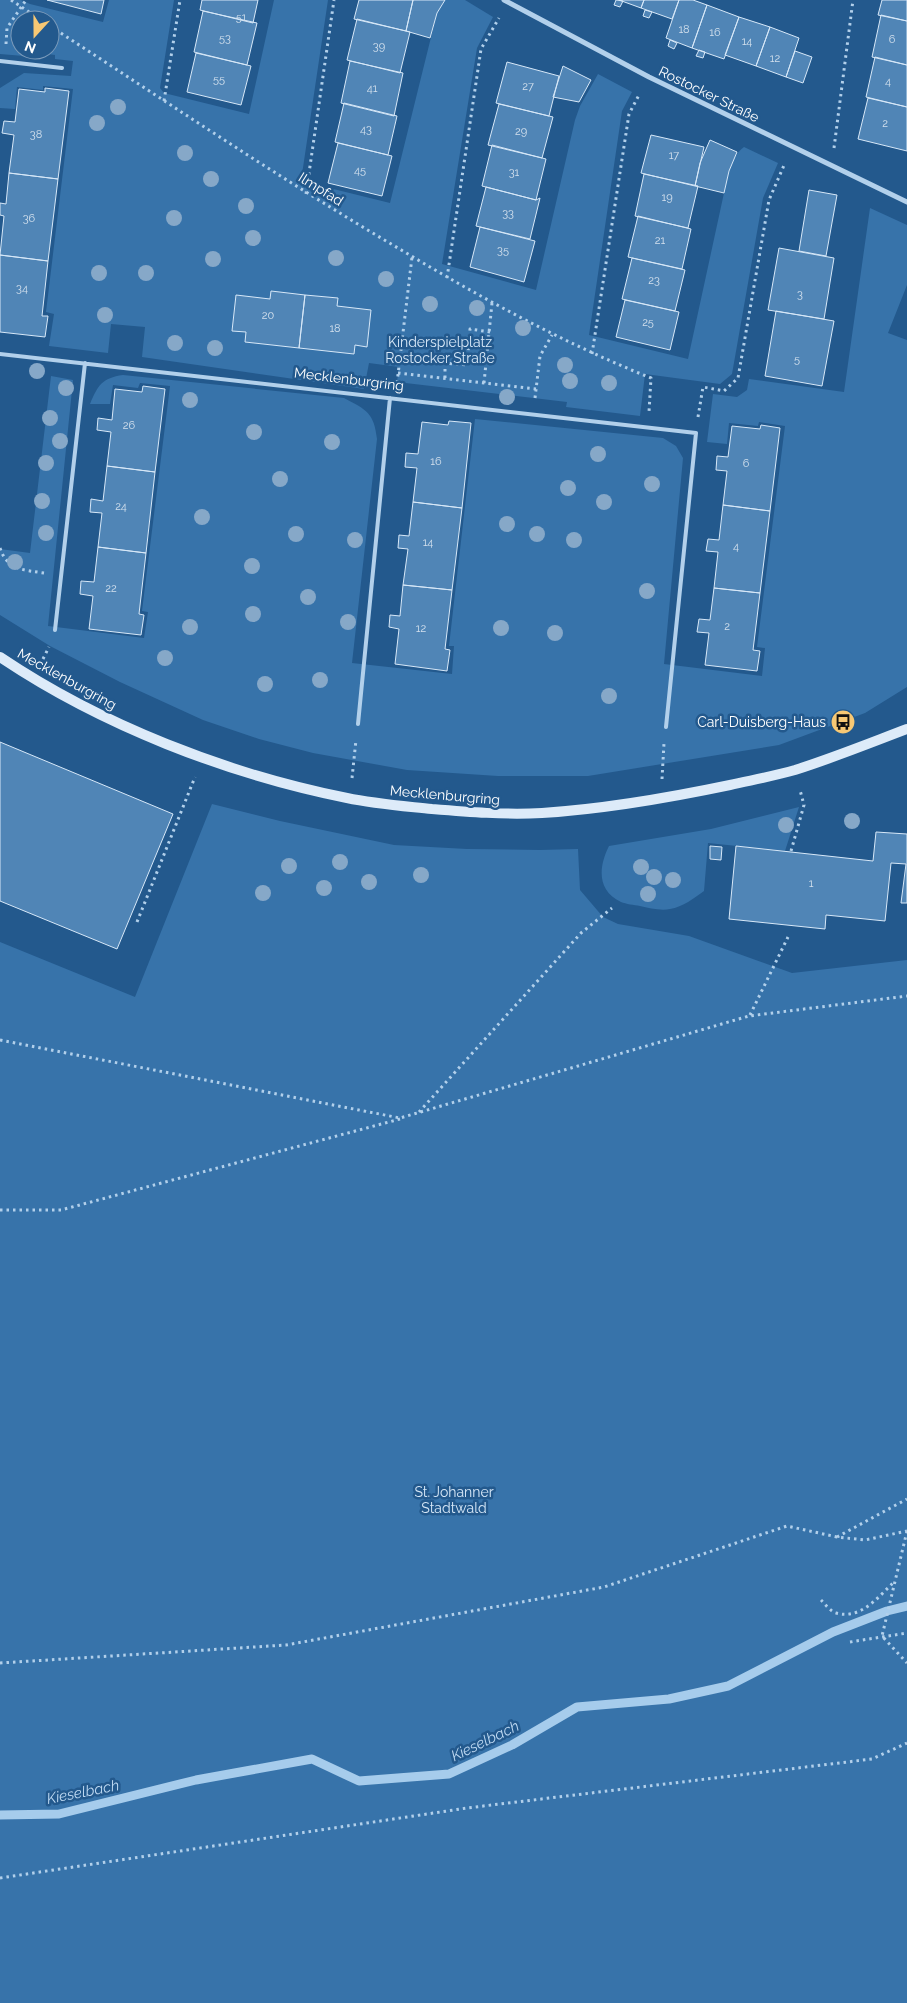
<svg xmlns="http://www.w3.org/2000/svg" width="907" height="2003" font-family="Raleway,sans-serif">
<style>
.green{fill:#3773aa;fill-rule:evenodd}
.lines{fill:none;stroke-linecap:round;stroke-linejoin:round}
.stream{stroke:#a6ccec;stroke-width:9}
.building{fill:#5085b6;stroke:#d7e8f8}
.path{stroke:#b2d0eb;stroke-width:3;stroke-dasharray:2.5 4;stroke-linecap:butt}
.lane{stroke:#b2d0eb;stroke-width:4}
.street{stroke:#b2d0eb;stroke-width:5}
.secondary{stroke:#ddebf9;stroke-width:10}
.tree{fill:#86a8c8}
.labels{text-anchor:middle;stroke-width:5;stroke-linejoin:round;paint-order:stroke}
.number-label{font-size:11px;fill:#d3e0ed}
.street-label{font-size:14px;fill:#fff;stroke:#23598d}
.park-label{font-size:14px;fill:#d7e8f8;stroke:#23598d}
.poi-label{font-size:14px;fill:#fff;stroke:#23598d;text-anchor:end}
.water-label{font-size:15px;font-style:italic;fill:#bed9f2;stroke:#23598d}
</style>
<rect width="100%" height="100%" fill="#23598d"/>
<!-- green -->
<path class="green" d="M0 0H21L30 4 103 22 109 0H174L160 88 164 93 249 114 274 0H328L301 181 390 203 437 13 445 0H465L493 17 477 48 442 264 536 290 575 120 580 106 598 74 632 92 622 111 589 335 688 359 724 193C728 177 730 157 744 147L778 163 763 198 732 374 720 384 645 374 640 416 566 407 567 402 397 382 399 367 369 363 364 389 142 357 145 327 111 324 108 353 49 346 54 314 46 312 73 89 43 86V90L17 87 15 109 0 108V88L24 73 71 76 73 61 55 59V55L25 51 24 56 0 54ZM20 20H50V50H20Z
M870 208 907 225V285L888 333 907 340V687L865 713 779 745 588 776H498L407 770 313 753 259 739 203 720 120 682 50 646 0 615V549L30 553 51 376 73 380 48 626 144 638 148 612 142 611 170 386 140 383 138 388 113 385 110 404H90C98 385 102 378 123 375L344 398C367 410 374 413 377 439L352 663 452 674 454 646H449L475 419 663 438 676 446 683 458 664 664 762 676 765 648 757 647 785 426 759 422 758 426 729 423 727 444 707 442 713 394 737 397 747 390 749 379 844 392Z
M212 804 280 821 394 845 467 849 540 850 578 849 580 890 603 917 618 924 689 936 792 973 907 960V2003H0V942L135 997Z
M799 807 785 851 708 843 704 891C694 898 683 907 670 909 661 911 649 908 640 906 634 905 626 904 621 902 596 890 599 866 609 846L711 829Z"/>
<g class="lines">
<!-- stream -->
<path class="stream" d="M0 1815 59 1814 196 1780 312 1759 359 1781 449 1774 512 1745 577 1707 669 1699 728 1686 833 1632 887 1611 907 1606"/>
</g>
<!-- building -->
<path class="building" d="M47 0H104L101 14Z
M202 0H258L253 23 200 10Z
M359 0H413L406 31 354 19Z
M413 0H445L437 13 430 38 406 31Z
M616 0 623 1 620 7 614 5Z
M619 0H644L641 8Z
M644 0H679L672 19 641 8Z
M679 0H693L707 5 692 48 666 38Z
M882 0H907V21L878 15Z
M707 5 739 17 724 59 692 48Z
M645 10 652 12 649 18 643 16Z
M203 11 257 23 247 65 194 52Z
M881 15 907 21V65L872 57Z
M739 17 770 27 756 66 725 55Z
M357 19 410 32 400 73 347 60Z
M770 27 799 38 786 77 756 66Z
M670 40 677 43 674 49 668 46Z
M699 50 705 52 703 58 696 56Z
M795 51 812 57 803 83 786 77Z
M196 53 251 66 241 105 187 92Z
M875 57 907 65V107L866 97Z
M350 61 403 73 394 116 341 103Z
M507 62 559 76 549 116 496 103Z
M563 66 591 80 579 102 553 97Z
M45 88 69 91 58 179 9 173 14 135 2 133 4 121 15 122 19 89 45 92Z
M868 98 907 107V151L858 139Z
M344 103 397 116 388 155 335 142Z
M499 104 553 117 542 158 488 145Z
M651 135 704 147 695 186 641 173Z
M710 140 737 152 729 171 724 193 695 186 700 163Z
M338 143 392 156 382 196 328 183Z
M492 145 546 159 536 200 482 186Z
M9 173 58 179 48 261 0 255 4 216 0 215V203L6 204Z
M644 174 698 186 688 228 635 216Z
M486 187 536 200 540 198 530 239 476 226Z
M809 190 837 195 826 256 799 251Z
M638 216 691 229 682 269 628 257Z
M480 227 535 241 524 282 470 267Z
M779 248 834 258 824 319 768 310Z
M0 255 48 261 42 316H48L45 337 0 332Z
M632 258 685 270 675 311 622 299Z
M271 291 305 295 299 348 245 342 246 332 232 331 236 295 270 299Z
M305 295 338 298 337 306 371 310 367 347 355 345 354 354 299 348Z
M625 300 679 312 670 350 616 337Z
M776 311 834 321 822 386 765 376Z
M143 386 165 389 155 472 107 466 111 432 97 430 98 418 112 420 115 389 142 392Z
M449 421 471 423 462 508 413 502 417 468 405 467 406 453 418 454 422 422 448 425Z
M761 425 780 428 770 511 723 505 727 471 716 470 717 456 728 457 732 426 760 429Z
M107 466 155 472 146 553 98 547 102 513 90 512 91 499 103 501Z
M413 502 462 508 452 590 403 585 408 549 398 548 399 535 409 536Z
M723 505 770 511 760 593 714 588 718 552 706 551 708 539 719 540Z
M98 547 146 553 139 614 144 615 141 635 89 629 93 596 80 594 81 581 94 582Z
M403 585 452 590 445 649 450 650 447 671 395 664 399 629 389 627 390 615 400 616Z
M714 588 760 593 753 650 760 651 757 671 705 665 709 633 697 632 699 619 710 620Z
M0 742 173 814 117 949 0 901Z
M876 832 907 834V903H901L906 864 891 863 885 921 826 915 825 929 729 919 736 846 873 861Z
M710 846 722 847 721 860 710 859Z"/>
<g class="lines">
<!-- path -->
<path class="path" d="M11 0 41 20
M50 26C167 102 282 180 403 251 483 299 564 343 651 378L649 412
M6 44 7 28 26 0
M164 101 180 0
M834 148 853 0
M306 194 334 0
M447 278 481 49 499 18
M592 354 629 114 640 93
M398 373 536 389
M445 378V363L467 365 470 329 490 332
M397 383 412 257
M484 383 492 303
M535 398 540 356 552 335
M698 417 703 387 724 391 738 378 769 200 785 163
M0 548C7 570 24 570 44 573
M43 659 49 647
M352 778 356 740
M662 779 664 743
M791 851 804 805 800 790
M137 922 195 777
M750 1015 788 937
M0 1040 400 1118 749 1016 907 996
M419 1112 581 933 612 908
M0 1210H61L400 1119
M907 1531 882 1636 907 1663
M837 1537 907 1499
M821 1600C825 1604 831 1612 836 1613 861 1620 878 1597 894 1582
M850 1642 907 1633
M0 1663 286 1645 604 1587 787 1526 837 1537 865 1540 907 1531
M0 1878 467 1808 872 1759 907 1743"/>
<!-- lane -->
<path class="lane" d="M0 61 62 68
M0 354 696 433 666 727
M55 630 85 363
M358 724 390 398"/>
<!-- street -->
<path class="street" d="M504 0 649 77 907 202"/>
<!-- secondary -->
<path class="secondary" d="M0 657C101 725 227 774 347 798 375 804 404 806 432 809 468 812 505 815 542 813 605 809 668 798 730 785 752 780 774 776 795 770 833 758 870 743 907 729"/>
</g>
<!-- trees -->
<g class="tree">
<circle cx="118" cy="107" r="8"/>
<circle cx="97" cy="123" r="8"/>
<circle cx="185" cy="153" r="8"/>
<circle cx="211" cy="179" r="8"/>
<circle cx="246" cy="206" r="8"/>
<circle cx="174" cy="218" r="8"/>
<circle cx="253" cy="238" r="8"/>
<circle cx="336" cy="258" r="8"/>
<circle cx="213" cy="259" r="8"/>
<circle cx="99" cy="273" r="8"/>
<circle cx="146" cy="273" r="8"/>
<circle cx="386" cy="279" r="8"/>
<circle cx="430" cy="304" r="8"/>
<circle cx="477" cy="308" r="8"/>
<circle cx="105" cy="315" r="8"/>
<circle cx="523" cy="328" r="8"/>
<circle cx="175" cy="343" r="8"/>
<circle cx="215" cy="348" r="8"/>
<circle cx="565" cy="365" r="8"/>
<circle cx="37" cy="371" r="8"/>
<circle cx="570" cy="381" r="8"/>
<circle cx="609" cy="383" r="8"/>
<circle cx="66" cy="388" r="8"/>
<circle cx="507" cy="397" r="8"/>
<circle cx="190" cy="400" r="8"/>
<circle cx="50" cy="418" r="8"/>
<circle cx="254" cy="432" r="8"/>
<circle cx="60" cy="441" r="8"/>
<circle cx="332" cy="442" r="8"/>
<circle cx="598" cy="454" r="8"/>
<circle cx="46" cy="463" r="8"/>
<circle cx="280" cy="479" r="8"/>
<circle cx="652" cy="484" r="8"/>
<circle cx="568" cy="488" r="8"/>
<circle cx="42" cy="501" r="8"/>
<circle cx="604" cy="502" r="8"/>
<circle cx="202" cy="517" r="8"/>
<circle cx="507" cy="524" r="8"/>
<circle cx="46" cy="533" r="8"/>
<circle cx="296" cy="534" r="8"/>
<circle cx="537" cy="534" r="8"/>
<circle cx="355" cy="540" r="8"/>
<circle cx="574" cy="540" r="8"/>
<circle cx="15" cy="562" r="8"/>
<circle cx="252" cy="566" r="8"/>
<circle cx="647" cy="591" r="8"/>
<circle cx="308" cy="597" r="8"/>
<circle cx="253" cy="614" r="8"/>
<circle cx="348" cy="622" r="8"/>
<circle cx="190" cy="627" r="8"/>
<circle cx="501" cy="628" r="8"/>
<circle cx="555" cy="633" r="8"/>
<circle cx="165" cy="658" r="8"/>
<circle cx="320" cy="680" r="8"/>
<circle cx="265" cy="684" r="8"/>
<circle cx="609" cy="696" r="8"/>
<circle cx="852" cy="821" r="8"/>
<circle cx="786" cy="825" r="8"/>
<circle cx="340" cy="862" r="8"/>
<circle cx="289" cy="866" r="8"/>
<circle cx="641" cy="867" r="8"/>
<circle cx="421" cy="875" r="8"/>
<circle cx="654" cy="877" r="8"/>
<circle cx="673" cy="880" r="8"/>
<circle cx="369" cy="882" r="8"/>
<circle cx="324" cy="888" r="8"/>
<circle cx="263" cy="893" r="8"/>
<circle cx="648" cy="894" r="8"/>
</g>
<!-- icons -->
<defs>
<symbol id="bus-disc" viewBox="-11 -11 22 22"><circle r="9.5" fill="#f7c874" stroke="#23598d"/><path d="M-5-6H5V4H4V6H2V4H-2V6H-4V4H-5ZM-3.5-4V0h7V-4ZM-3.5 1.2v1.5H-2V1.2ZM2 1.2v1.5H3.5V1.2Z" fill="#111"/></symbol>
</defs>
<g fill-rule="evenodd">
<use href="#bus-disc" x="829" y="708" width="28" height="28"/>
</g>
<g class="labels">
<!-- number labels -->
<g class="number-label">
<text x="241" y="21">51</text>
<text x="684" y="33">18</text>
<text x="715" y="36">16</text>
<text x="225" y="42">53</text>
<text x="892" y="43">6</text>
<text x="747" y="45">14</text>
<text x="379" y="50">39</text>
<text x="775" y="62">12</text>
<text x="219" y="83">55</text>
<text x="888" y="85">4</text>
<text x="528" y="90">27</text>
<text x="372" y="92">41</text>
<text x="885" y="127">2</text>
<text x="366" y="133">43</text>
<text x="521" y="135">29</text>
<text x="36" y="138">38</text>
<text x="674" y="159">17</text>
<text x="360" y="174">45</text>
<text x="514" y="176">31</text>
<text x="667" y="201">19</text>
<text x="508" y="217">33</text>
<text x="29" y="222">36</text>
<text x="660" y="244">21</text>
<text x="503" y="254">35</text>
<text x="654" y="284">23</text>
<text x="22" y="292">34</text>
<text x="800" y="298">3</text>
<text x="268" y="319">20</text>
<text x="648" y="326">25</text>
<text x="335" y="332">18</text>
<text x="797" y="363">5</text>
<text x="129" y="429">26</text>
<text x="436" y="465">16</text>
<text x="746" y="467">6</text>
<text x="121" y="510">24</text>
<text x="428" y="546">14</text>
<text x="736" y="550">4</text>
<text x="111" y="592">22</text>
<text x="727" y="630">2</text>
<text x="421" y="632">12</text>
<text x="811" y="887">1</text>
</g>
<!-- street labels -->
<g class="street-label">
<text transform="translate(709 94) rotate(26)" y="5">Rostocker Straße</text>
<text transform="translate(321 189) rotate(32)" y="5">Ilmpfad</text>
<text transform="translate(349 379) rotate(7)" y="5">Mecklenburgring</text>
<text transform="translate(67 679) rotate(29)" y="5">Mecklenburgring</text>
<text transform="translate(445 795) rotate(5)" y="5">Mecklenburgring</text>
</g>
<!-- park labels -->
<g class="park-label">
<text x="440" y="347">Kinderspielplatz<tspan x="440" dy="16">Rostocker Straße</tspan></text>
<text x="454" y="1497">St. Johanner<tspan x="454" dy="16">Stadtwald</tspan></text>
</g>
<!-- poi labels -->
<g class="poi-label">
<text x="826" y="727">Carl-Duisberg-Haus</text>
</g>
<!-- water labels -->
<g class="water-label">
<text transform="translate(485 1741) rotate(-26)" y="5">Kieselbach</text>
<text transform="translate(83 1792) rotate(-11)" y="5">Kieselbach</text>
</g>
</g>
<!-- north arrow -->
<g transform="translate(35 35) rotate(201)"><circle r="24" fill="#23598d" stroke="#7b9bbb"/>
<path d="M0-4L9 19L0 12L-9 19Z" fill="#f7c874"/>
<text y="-8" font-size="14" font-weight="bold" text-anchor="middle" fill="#ffffff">N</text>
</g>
</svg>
